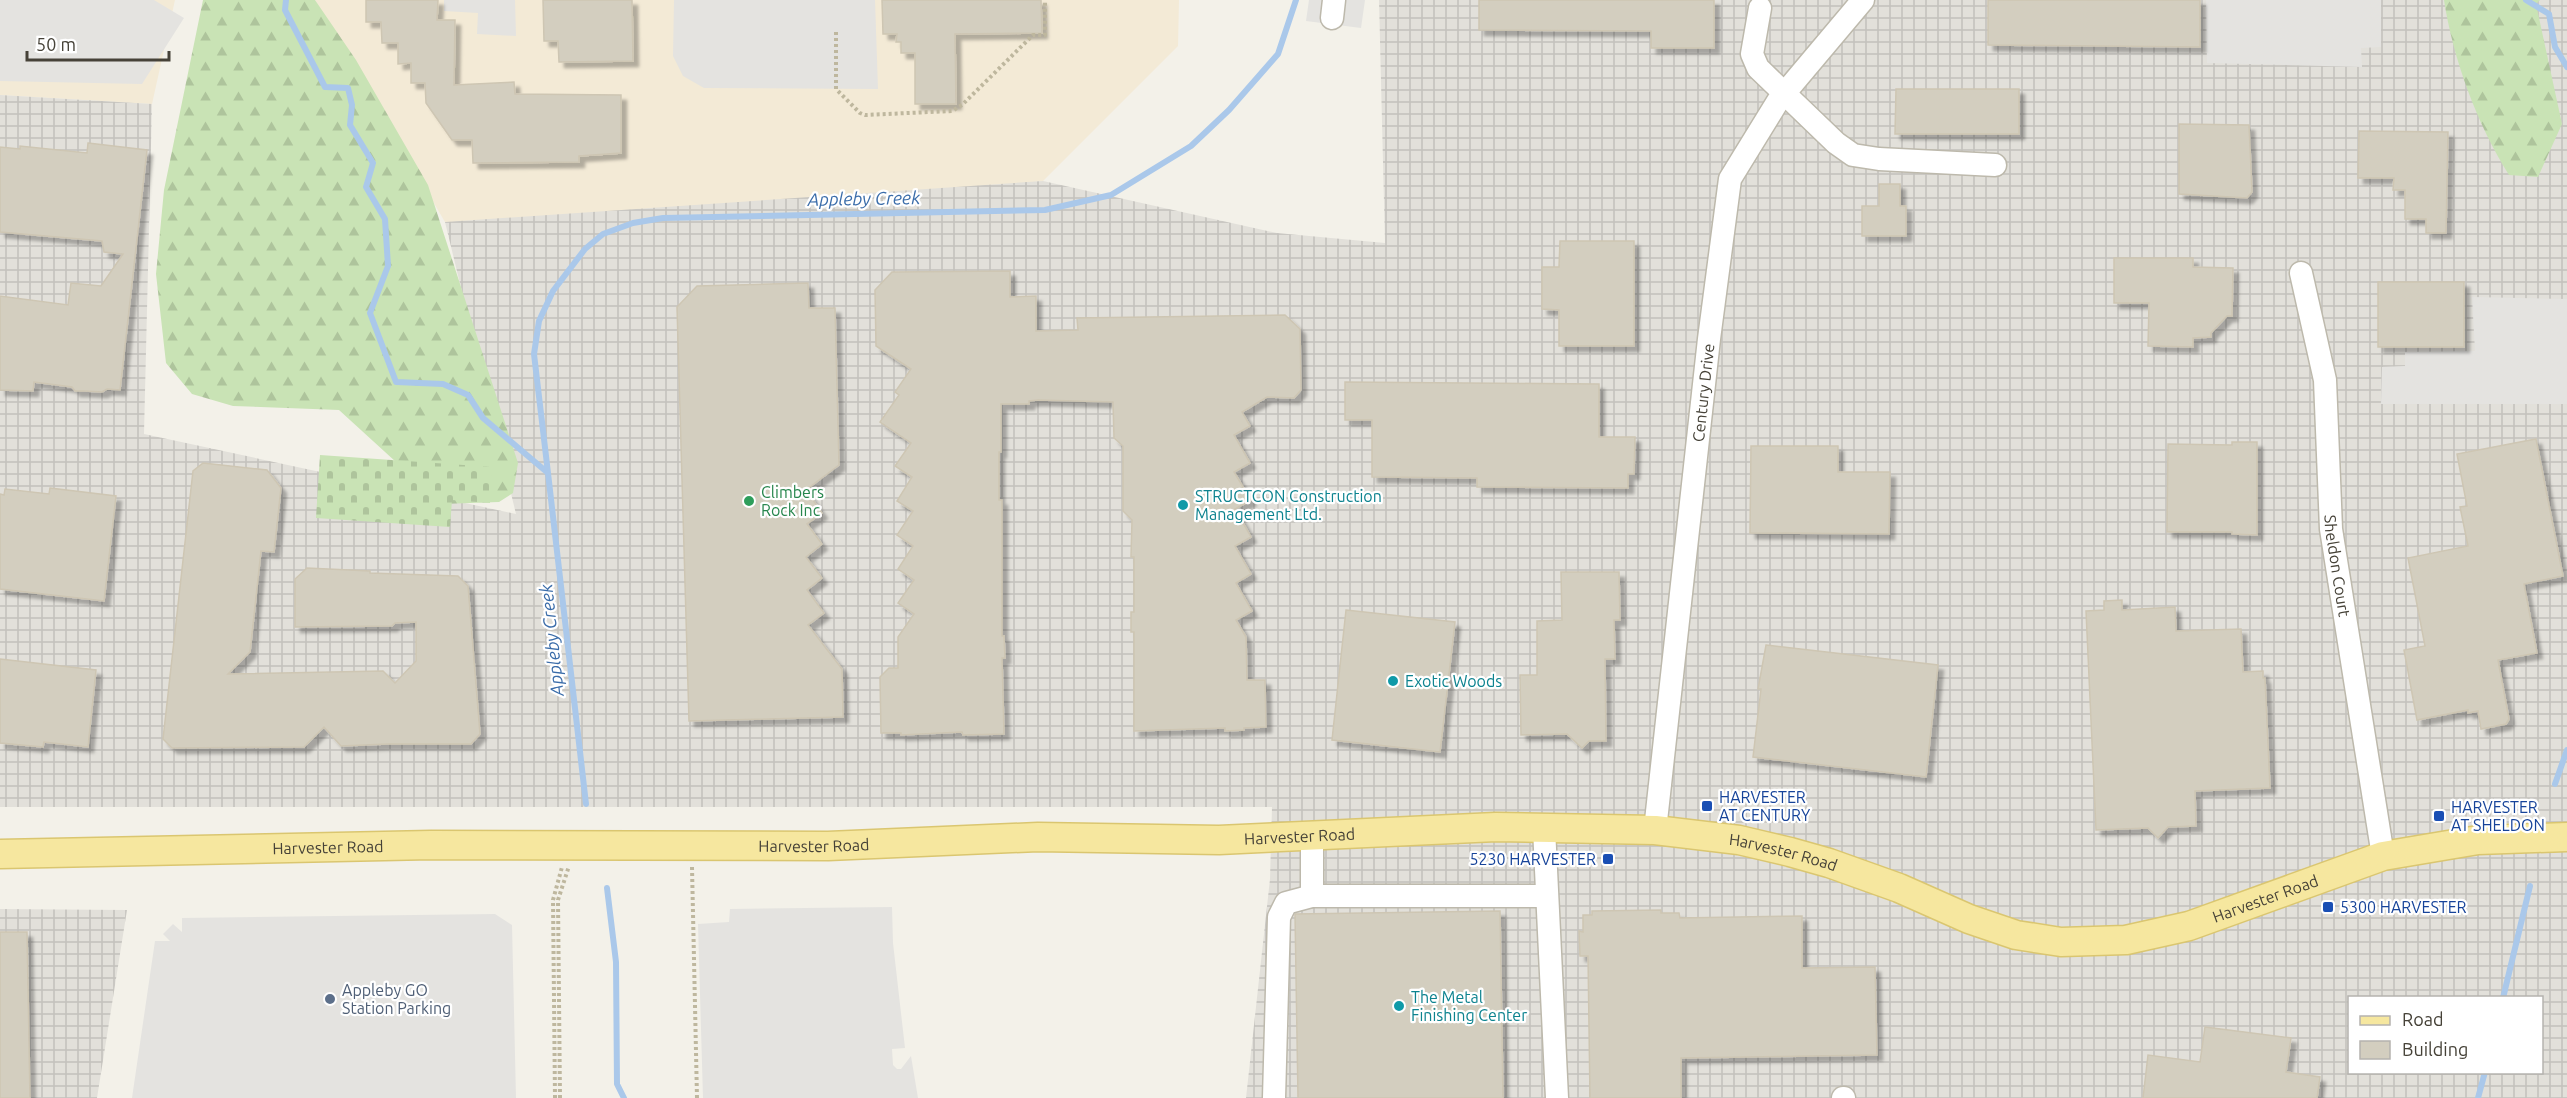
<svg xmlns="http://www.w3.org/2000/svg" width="2567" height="1098" font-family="Ubuntu,sans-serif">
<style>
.commercial{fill:#f3ead6}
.industrial{fill:url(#industrial-grid);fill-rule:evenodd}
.forest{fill:url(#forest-firs)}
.cemetery{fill:url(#cemetery-stones)}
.parking{fill:#e4e3e0}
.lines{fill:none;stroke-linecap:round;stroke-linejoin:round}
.stream{stroke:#aac8ea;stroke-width:6}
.building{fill:#d3cebf;stroke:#cec6b3;stroke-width:1.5;filter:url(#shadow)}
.minor-casing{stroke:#bdb9ac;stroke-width:25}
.major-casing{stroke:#dac670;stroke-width:31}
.path{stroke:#beb79e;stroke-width:4;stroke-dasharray:3 3;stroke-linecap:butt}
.minor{stroke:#fff;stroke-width:22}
.major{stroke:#f6e79f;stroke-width:28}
.leisure-dot{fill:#2e9e5b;stroke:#fff;stroke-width:2}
.culture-dot{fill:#0f9aa8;stroke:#fff;stroke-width:2}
.transit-dot{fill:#1a4fb4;stroke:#fff;stroke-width:2}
.service-dot{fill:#5c6f8a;stroke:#fff;stroke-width:2}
.labels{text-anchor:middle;stroke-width:4.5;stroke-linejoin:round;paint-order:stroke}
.street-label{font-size:16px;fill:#464238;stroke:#fff}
.leisure-label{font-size:16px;fill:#27864d;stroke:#fff;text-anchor:start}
.culture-label{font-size:16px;fill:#0d838f;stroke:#fff;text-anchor:start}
.transit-label{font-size:16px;fill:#164399;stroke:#fff;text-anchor:start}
.service-label{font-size:16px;fill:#4e5e75;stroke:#fff;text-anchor:start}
.water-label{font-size:18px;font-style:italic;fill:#3a6ca9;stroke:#fff}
</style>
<defs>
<pattern id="industrial-grid" width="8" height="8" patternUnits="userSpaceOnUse" patternTransform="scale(1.5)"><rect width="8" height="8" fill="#e2e0da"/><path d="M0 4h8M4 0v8" fill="none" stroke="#c3c1bc"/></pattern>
<pattern id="forest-firs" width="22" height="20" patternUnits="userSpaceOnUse" patternTransform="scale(1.5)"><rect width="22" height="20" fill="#c9e3b5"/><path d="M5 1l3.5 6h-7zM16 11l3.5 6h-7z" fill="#aec49c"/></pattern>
<pattern id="cemetery-stones" width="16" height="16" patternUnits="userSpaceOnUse" patternTransform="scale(1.5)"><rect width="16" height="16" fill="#c9e3b5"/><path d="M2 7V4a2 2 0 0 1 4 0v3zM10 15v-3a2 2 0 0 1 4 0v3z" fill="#aec49c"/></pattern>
<filter id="shadow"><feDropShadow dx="5.5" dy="5.5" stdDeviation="1.5" flood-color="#0004"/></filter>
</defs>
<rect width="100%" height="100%" fill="#f3f1e9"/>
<!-- commercial -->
<path class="commercial" d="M0 0H175L152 104 0 95Z
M315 0H1179L1178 46 1043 181 698 220 445 222Z"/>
<!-- industrial -->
<path class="industrial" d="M1379 0H2567V1098H1246L1270 879 1272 807H0V95L152 104 144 434 516 514 445 222 1043 181 1277 233 1385 243ZM2350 998H2542V1072H2350Z
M0 909 127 910 97 1098H0Z"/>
<!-- forest -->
<path class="forest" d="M203 0H315L356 60 428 185 518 463 513 493 499 502 442 504 339 410 233 406 192 394 166 363 156 274 164 190Z
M2444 0H2540L2536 4 2562 124 2538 177 2509 175C2477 124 2453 59 2444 0Z"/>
<!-- cemetery -->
<path class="cemetery" d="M320 455 492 467 490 503 452 500 450 527 316 518Z"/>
<!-- parking -->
<path class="parking" d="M0 0H154L184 18 142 84 0 81Z
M444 0H515L516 36 477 34 478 13 444 11Z
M674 0H875L878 89 704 88 683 76 673 56Z
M1309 0H1365L1361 28 1306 21Z
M2206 0H2381V47L2361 48 2362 67 2207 63Z
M2472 297 2567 299V404H2381L2382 367 2405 366V352L2475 351Z
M892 907 893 943 905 1048 892 1049 893 1065 897 1069H901L911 1056 918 1098H703L698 924 729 922 730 909Z
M495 914 512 925 516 1098H132L155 941H170L163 934 173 924 182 932V918Z"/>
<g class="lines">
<!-- stream -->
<path class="stream" d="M286 0 285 10 325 87 348 88 352 105 350 125 373 163 366 187 385 219 388 266 370 313 396 382 443 384 468 395 483 418 548 473 586 804
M2526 0 2549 14 2555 47 2567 67
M548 473 534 354 539 321 553 291 585 249 603 234 633 223 663 218 1045 210 1111 195 1191 146 1229 110 1278 54 1296 0
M2555 784 2567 750
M607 888 616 962 617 1084 624 1098
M2503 998 2530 886
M2478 1098 2485 1072"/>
</g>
<!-- building -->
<path class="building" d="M366 0H438L437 20H455L454 85 514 82 515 94 621 95V153L579 156V162L473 163 472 140H452L426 103 425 83H411V63L398 64V43H382L381 22H366Z
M543 0H632L633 61 559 62 558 41H544Z
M882 0H1041L1042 33 955 34 956 104H915V53H901V42H896L897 34H883Z
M1479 0H1714V48H1651V31L1479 30Z
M1988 0H2200V47L1988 45Z
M1896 89H2019V134H1895Z
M2179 124 2249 125 2252 192 2247 198 2179 194Z
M2359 131 2448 132 2446 233H2426V219H2405V190H2393L2394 178H2358Z
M88 143 147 150 120 390 107 389 102 392 84 391H75L72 387 34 382 33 391 0 390V296L68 305 71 283 101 286 123 254 104 252 102 241 0 232V147L20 149V146L87 153Z
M1879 184H1900V206H1906V236H1862V206H1879Z
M1560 241H1634V346H1559V310L1542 309V267H1559Z
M2114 258H2193V267L2233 268 2232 316H2227L2211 333V337L2193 338V347L2148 346 2149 303H2114Z
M1010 271V297L1036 296V331L1078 330 1077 318 1285 315 1300 329 1301 390 1294 398 1267 397 1242 412 1250 426 1234 435 1250 463 1234 472 1251 500 1235 509 1251 537 1235 546 1251 574 1236 583 1252 611 1236 620 1246 637 1247 680H1265L1266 727 1244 728V730L1225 731V728L1134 731V632H1131V612H1134V557H1131L1132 520 1123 511V446L1114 438 1113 402 1038 400 1029 401V404H1001V452H999V500H1002V636H1004L1005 658H1002L1004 734 963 735 962 732 901 735V733H881L880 677 889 668H898V637L914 614 898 603 914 580 898 569 913 546 897 535 913 511 897 501 912 477 895 466 911 443 880 422 899 395 895 392 911 369 876 346 875 290 892 272Z
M2378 282H2464V347H2378Z
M808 283 809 308H835L839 465 806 490 822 513 807 524 822 544 806 557 822 578 807 590 824 613 808 625 842 669 843 717 689 721 677 307 697 286Z
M1345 382 1599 384V437H1635L1634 474H1628V488L1477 487V478L1372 477V420H1345Z
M2536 439 2563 576 2524 584 2537 653 2498 660 2509 719 2506 724 2481 729 2478 711 2468 713V710L2417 720 2404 650 2425 646 2408 558 2468 546 2460 507 2467 506 2457 454Z
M2232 442H2257V535L2232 534V532H2167L2168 444 2232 445Z
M1751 446H1838V472H1890L1889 534 1750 533Z
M203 463 267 470 281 488 274 552 261 551 250 652 228 674 383 671 395 683 416 661V622L395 623 392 626 295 627V579L307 568 370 571V573L458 576 468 586 480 734 471 744H388L341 746 324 727 304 747 172 748 163 739 193 471Z
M50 488 116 496 104 601 0 589V494L4 495 5 489 49 494Z
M1561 572H1619L1620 620H1614L1615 659H1605L1606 741H1589L1582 748 1567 734 1521 735 1520 675H1537V621L1562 620Z
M2122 600V610L2175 607 2176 631 2241 629 2243 672 2263 671V678H2265L2270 788 2195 791 2196 826 2168 827 2158 838 2148 828 2096 830 2086 611 2104 610V601Z
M1346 610 1455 622 1440 752 1332 740Z
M1766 645 1938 665 1926 777 1753 757 1761 689H1758Z
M0 659 96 670 88 747 44 742 43 747 0 743Z
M1661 910V913H1679L1680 918 1802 916V968L1875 967 1877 1055 1681 1058V1098H1590L1588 956H1580L1579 931 1583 932V915H1592V911Z
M1500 911 1503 1098H1298L1295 914Z
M0 932H27L30 1098H0Z
M2205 1027 2291 1038 2286 1072 2320 1077 2317 1098H2143L2148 1055 2200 1062Z"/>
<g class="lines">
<defs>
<g id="minor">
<path d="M1760 8 1752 54 1758 68 1836 143 1853 155 1879 159 1995 165"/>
<path d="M1332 18 1334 0"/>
<path id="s1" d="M2301 273 2325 380 2331 529 2383 856"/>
<path d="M1544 828 1557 1098"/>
<path id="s2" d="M1655 830 1709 339 1730 179 1778 101 1863 0"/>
<path d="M1312 896H1546"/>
<path d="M1274 1098 1279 917 1286 903 1312 896V836"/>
<path d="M1843 1098H1844"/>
</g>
<g id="major">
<path id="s3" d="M0 854 431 845 828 846 1038 837 1219 840 1496 827 1655 830 1739 840 1790 852 1829 863 1899 888 1969 919 2016 935 2061 942 2126 940 2189 926 2383 856 2478 840 2567 837"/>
</g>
</defs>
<!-- minor casing -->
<use href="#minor" class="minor-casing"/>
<!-- major casing -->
<use href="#major" class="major-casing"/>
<!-- path -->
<path class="path" d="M836 32V89L860 113 865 115 952 111 962 105 1033 35H1045V0
M692 867 697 1098
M555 1098 553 900 562 867
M560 1098 558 900 569 866"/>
<!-- minor -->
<use href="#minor" class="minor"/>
<!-- major -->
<use href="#major" class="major"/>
</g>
<!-- markers -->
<circle class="leisure-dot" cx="749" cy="501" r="6"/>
<g class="culture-dot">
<circle cx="1183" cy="505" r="6"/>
<circle cx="1393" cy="681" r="6"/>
<circle cx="1399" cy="1006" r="6"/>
</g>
<g class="transit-dot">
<rect x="1701" y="800" width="12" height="12" rx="3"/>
<rect x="2433" y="810" width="12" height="12" rx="3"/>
<rect x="1602" y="853" width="12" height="12" rx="3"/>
<rect x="2322" y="901" width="12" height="12" rx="3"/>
</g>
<circle class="service-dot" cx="330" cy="999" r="6"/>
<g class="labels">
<!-- street labels -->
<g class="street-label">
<text dy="6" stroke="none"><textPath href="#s2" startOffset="440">Century Drive</textPath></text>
<text dy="6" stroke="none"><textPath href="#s1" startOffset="296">Sheldon Court</textPath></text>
<text dy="6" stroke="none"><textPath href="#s3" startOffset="1300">Harvester Road</textPath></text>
<text dy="6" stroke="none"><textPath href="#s3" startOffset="814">Harvester Road</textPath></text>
<text dy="6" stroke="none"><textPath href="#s3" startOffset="328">Harvester Road</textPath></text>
<text dy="6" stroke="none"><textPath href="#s3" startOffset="1786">Harvester Road</textPath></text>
<text dy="6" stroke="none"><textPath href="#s3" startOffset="2290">Harvester Road</textPath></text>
</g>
<!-- leisure labels -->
<g class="leisure-label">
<text x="761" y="498">Climbers<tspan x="761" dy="18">Rock Inc</tspan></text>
</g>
<!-- culture labels -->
<g class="culture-label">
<text x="1195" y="502">STRUCTCON Construction<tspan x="1195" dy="18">Management Ltd.</tspan></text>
<text x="1405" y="687">Exotic Woods</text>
<text x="1411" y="1003">The Metal<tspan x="1411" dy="18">Finishing Center</tspan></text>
</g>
<!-- transit labels -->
<g class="transit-label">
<text x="1719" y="803">HARVESTER<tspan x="1719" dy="18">AT CENTURY</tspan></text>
<text x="2451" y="813">HARVESTER<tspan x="2451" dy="18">AT SHELDON</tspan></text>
<text x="1596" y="865" text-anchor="end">5230 HARVESTER</text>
<text x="2340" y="913">5300 HARVESTER</text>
</g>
<!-- service labels -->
<g class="service-label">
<text x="342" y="996">Appleby GO<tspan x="342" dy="18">Station Parking</tspan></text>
</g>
<!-- water labels -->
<g class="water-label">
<text transform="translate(864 199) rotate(-1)" y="6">Appleby Creek</text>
<text transform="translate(552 640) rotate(-96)" y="6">Appleby Creek</text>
</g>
</g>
<!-- legend -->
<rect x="2348" y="996" width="195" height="78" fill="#ffffff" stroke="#b5b3af" stroke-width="1.5"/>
<rect x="2360" y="1016" width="30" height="9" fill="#f6e79f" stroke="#b5b3af" stroke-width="1.5"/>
<text x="2402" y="1026" font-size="18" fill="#464238">Road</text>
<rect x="2360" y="1041" width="30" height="18" fill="#d3cebf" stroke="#b5b3af" stroke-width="1.5"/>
<text x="2402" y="1056" font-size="18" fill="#464238">Building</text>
<!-- scale -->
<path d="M27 51v9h142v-9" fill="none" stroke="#464238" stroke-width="3"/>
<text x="36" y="51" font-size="18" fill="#464238" stroke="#ffffff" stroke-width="4.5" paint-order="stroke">50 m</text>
</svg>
